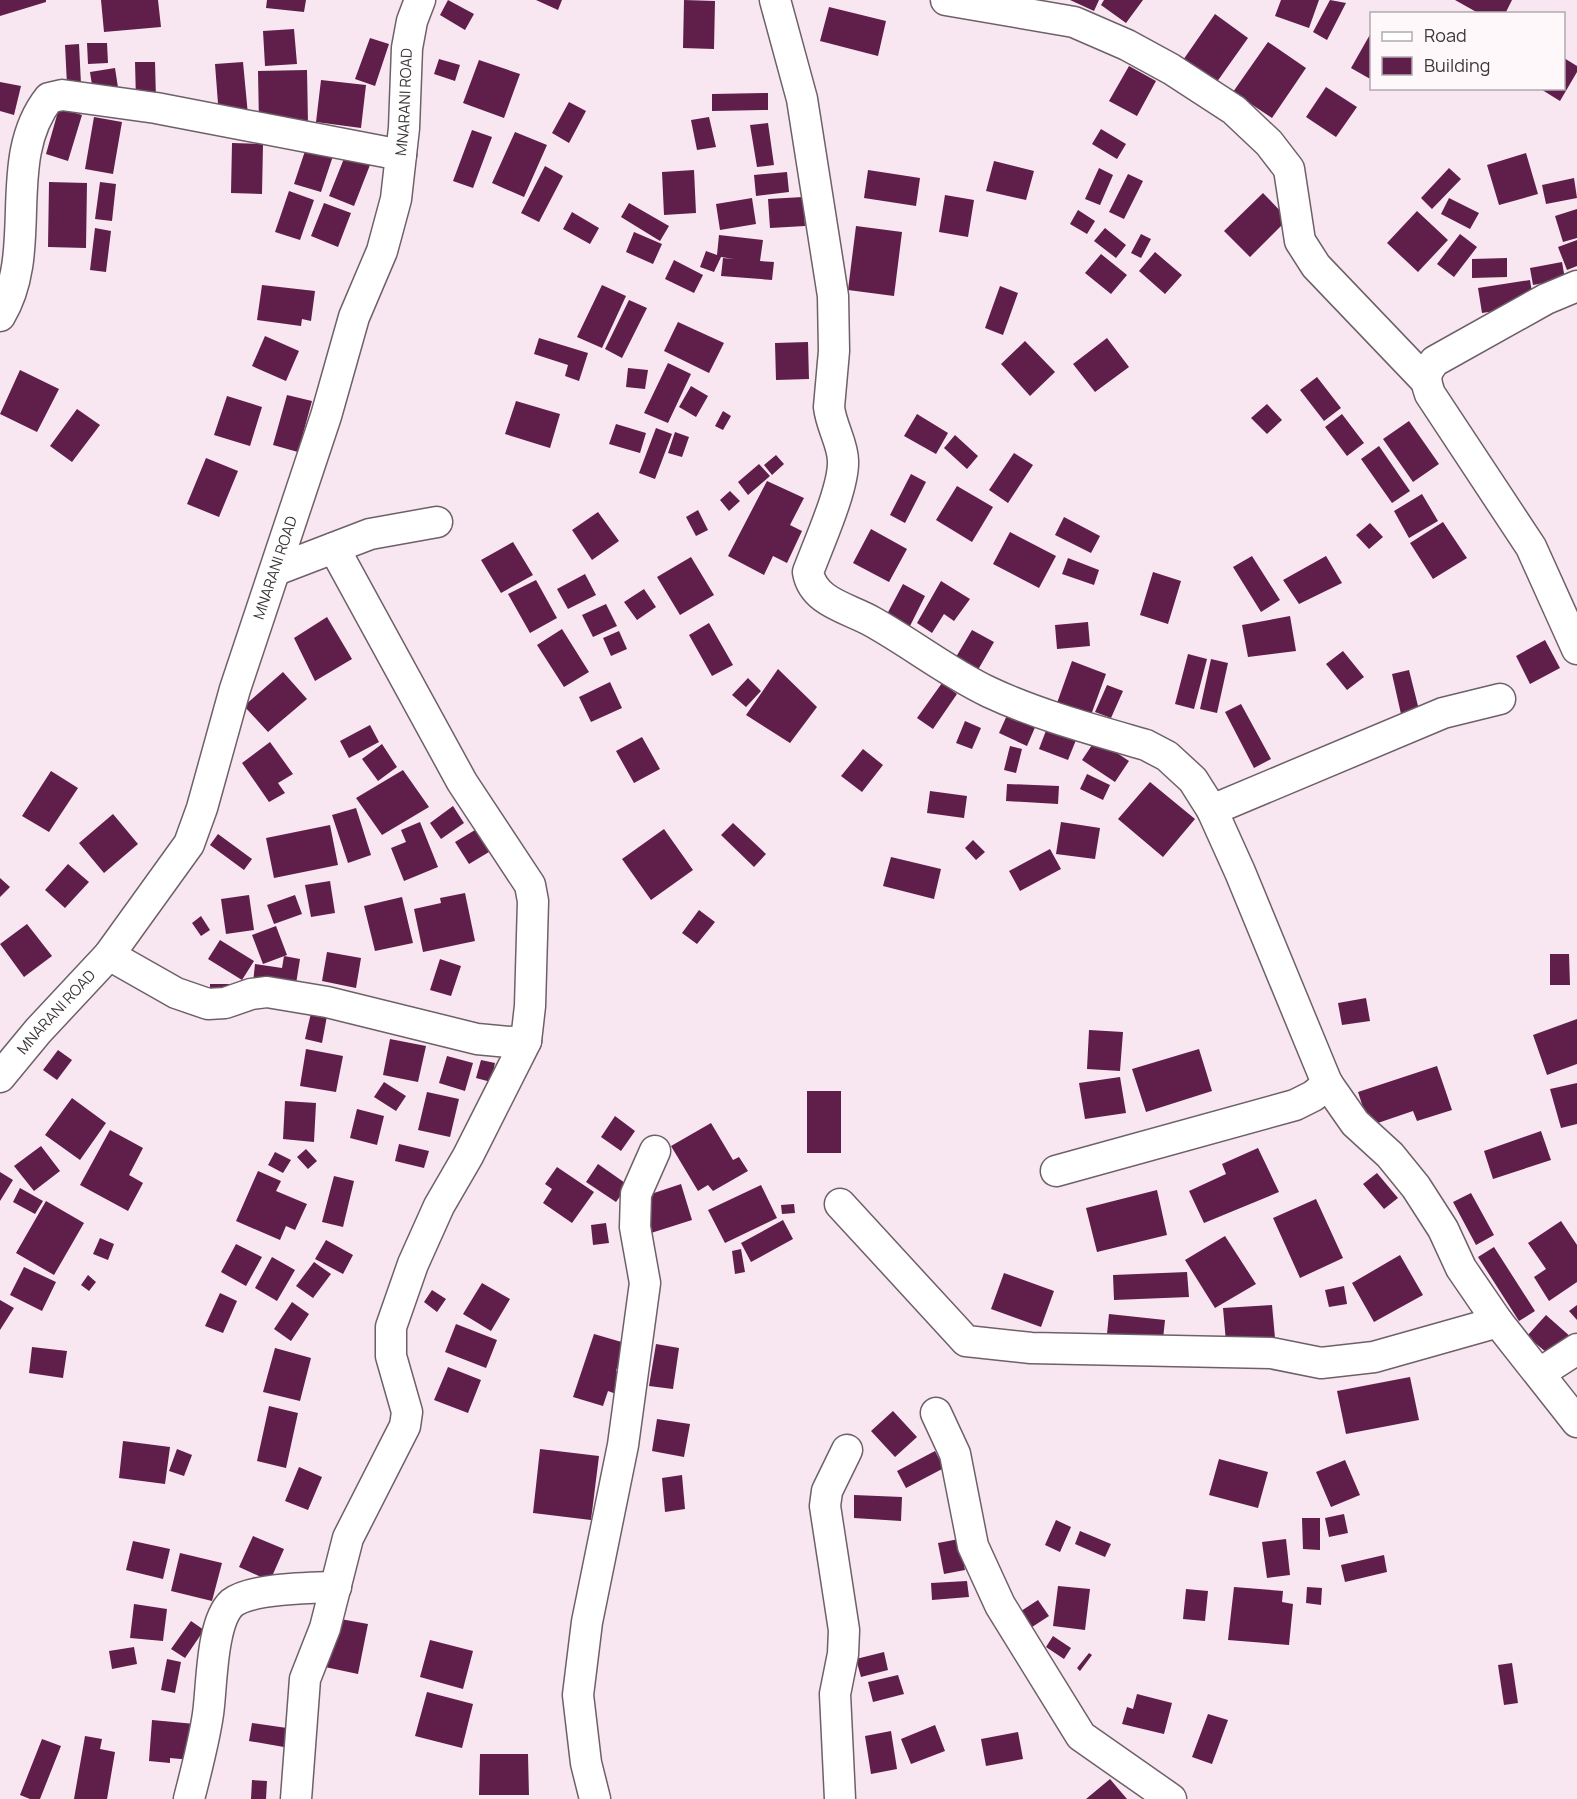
<svg xmlns="http://www.w3.org/2000/svg" width="1577" height="1799" font-family="Manrope,sans-serif">
<style>
.building{fill:#601e4a}
.lines{fill:none;stroke-linecap:round;stroke-linejoin:round}
.street-casing{stroke:#6e6068;stroke-width:33}
.street{stroke:#fff;stroke-width:30}
.labels{text-anchor:middle;stroke-width:6;stroke-linejoin:round;paint-order:stroke}
.street-label{font-size:15px;fill:#3c363a;stroke:#fef8fb}
</style>
<rect width="100%" height="100%" fill="#f8e7f0"/>
<!-- building -->
<path class="building" d="M0 0H46V2L0 16Z
M101 0H158L161 27 104 32Z
M267 0H306L304 12 266 8Z
M448 0 474 14 465 30 440 15Z
M536 0H562L558 10Z
M684 0 715 1 714 49 683 48Z
M1070 0H1099L1094 11Z
M1104 0H1143L1126 23 1101 5Z
M1281 0H1319L1309 28 1275 16Z
M1330 0 1346 3 1327 40 1313 32Z
M1455 0H1512L1505 14H1480Z
M829 7 886 21 878 56 820 41Z
M1215 14 1248 38 1214 86 1181 63Z
M294 29 297 64 265 66 263 31Z
M1372 31V80L1351 68Z
M370 38 389 44 375 86 355 79Z
M1268 42 1306 68 1272 118 1233 92Z
M87 43H107L108 63 88 64Z
M79 44 81 84 67 85 65 45Z
M1564 58 1577 66V72L1560 101 1539 88H1564Z
M439 59 460 65 455 81 434 74Z
M479 60 520 74 504 118 463 103Z
M135 62H155L156 100H136Z
M243 62 248 115 219 117 215 64Z
M1129 66 1156 81 1137 116 1109 101Z
M115 68 119 94 94 98 90 72Z
M307 70 308 124H259L258 71Z
M321 80 366 85 361 128 316 122Z
M0 82 21 86 14 115 0 111Z
M1326 87 1357 107 1336 137 1306 117Z
M768 93V110L712 111V94Z
M569 102 586 111 569 143 552 133Z
M59 108 82 115 68 161 46 154Z
M94 117 122 122 113 174 85 169Z
M709 117 716 147 697 150 691 120Z
M768 123 774 165 757 167 750 125Z
M1101 129 1126 144 1117 159 1092 144Z
M472 130 492 137 473 188 453 181Z
M515 132 547 145 524 197 492 183Z
M232 143 263 144 262 194 231 193Z
M307 145 334 153 321 192 294 184Z
M1526 153 1538 194 1499 205 1487 165Z
M345 156 370 165 354 206 329 196Z
M994 161 1034 171 1026 200 986 191Z
M545 166 563 176 539 222 521 213Z
M1099 168 1113 175 1100 205 1085 199Z
M1449 168 1461 179 1432 209 1421 198Z
M694 170 696 213 664 215 662 172Z
M868 170 920 178 916 206 864 198Z
M787 172 789 192 756 196 754 175Z
M1128 174 1143 181 1124 219 1109 212Z
M1574 178 1577 198 1546 204 1542 185Z
M49 182 87 183 86 248 48 247Z
M100 182 116 184 112 221 95 219Z
M289 191 314 200 300 240 275 232Z
M1263 193 1288 219 1250 257 1224 231Z
M945 195 974 200 968 237 939 232Z
M803 197 805 226 770 228 768 199Z
M752 198 756 224 720 230 716 204Z
M1449 198 1479 213 1470 229 1441 214Z
M324 203 351 213 338 247 311 236Z
M629 203 669 226 660 241 621 217Z
M1577 209V238L1563 242 1555 216Z
M1078 210 1095 221 1087 234 1070 224Z
M1417 211 1448 240 1418 272 1387 243Z
M572 212 599 228 590 244 563 229Z
M856 226 902 232 894 296 848 290Z
M95 228 111 231 106 272 90 270Z
M1105 228 1126 245 1116 258 1094 241Z
M634 232 662 244 653 264 626 252Z
M1141 234 1151 239 1141 258 1131 253Z
M1460 234 1477 247 1454 277 1437 264Z
M719 235 763 240 760 261 774 262 772 280 721 276 723 258 734 259 721 257 714 272 700 267 706 251 717 255Z
M1577 240V266L1567 270 1558 247Z
M1155 252 1182 275 1165 294 1139 271Z
M1101 254 1127 275 1111 294 1085 273Z
M1507 258V277L1472 278V259Z
M674 260 703 275 694 293 665 279Z
M1562 262 1565 279 1533 285 1530 268Z
M1530 280 1534 305 1482 313 1478 288Z
M262 285 315 291 311 321 302 319 301 326 257 320Z
M602 285 626 296 602 348 577 337Z
M1000 286 1018 293 1003 335 985 328Z
M629 300 647 308 622 358 605 349Z
M678 322 724 343 709 373 664 351Z
M265 336 299 351 286 381 252 366Z
M539 338 588 353 579 381 565 376 568 365 534 354Z
M1107 338 1129 367 1095 392 1073 364Z
M1025 341 1055 372 1030 396 1001 364Z
M808 342 809 379 776 380 775 343Z
M668 363 691 374 668 423 644 413Z
M628 368 648 370 645 389 626 387Z
M20 370 59 389 37 432 0 414Z
M1317 377 1341 408 1324 421 1300 390Z
M691 386 708 396 696 417 679 407Z
M287 395 312 401 298 452 273 445Z
M227 396 262 407 250 446 214 435Z
M516 401 560 414 550 448 505 434Z
M1267 404 1282 420 1267 434 1251 418Z
M77 409 100 425 72 462 50 446Z
M723 411 731 416 723 430 715 426Z
M917 414 948 433 936 454 904 436Z
M1342 414 1364 443 1347 456 1325 427Z
M1409 421 1439 464 1413 482 1383 439Z
M616 424 646 433 640 453 609 444Z
M656 428 672 434 655 479 639 473Z
M675 432 689 437 682 457 668 453Z
M955 435 978 456 967 469 944 448Z
M1379 446 1410 491 1392 503 1361 459Z
M1014 453 1033 465 1008 503 989 490Z
M776 455 784 464 772 475 764 465Z
M206 458 238 471 219 517 187 504Z
M759 464 770 476 748 495 738 482Z
M911 474 926 482 905 523 890 515Z
M767 481 804 498 790 525 802 531 787 563 773 556 764 575 728 556Z
M957 486 993 507 972 542 936 520Z
M730 491 740 501 729 511 720 500Z
M1422 494 1438 521 1409 538 1394 511Z
M698 510 708 530 696 536 686 517Z
M598 512 619 541 592 560 572 530Z
M1064 517 1100 536 1091 553 1055 535Z
M1443 522 1467 558 1433 579 1410 543Z
M1370 523 1383 537 1369 549 1356 535Z
M871 529 907 549 889 582 853 563Z
M1010 532 1056 556 1039 588 993 564Z
M513 542 533 575 501 593 481 560Z
M1252 556 1280 600 1261 612 1233 567Z
M1326 556 1342 583 1299 604 1283 580Z
M691 557 714 595 680 615 657 577Z
M1068 558 1099 570 1094 585 1062 574Z
M1153 572 1181 581 1168 624 1140 615Z
M585 574 596 595 568 609 557 589Z
M536 580 557 618 530 633 508 594Z
M941 581 970 599 954 621 944 614 932 633 917 623Z
M903 584 925 596 909 628 886 616Z
M644 589 656 607 637 620 624 602Z
M606 604 617 626 593 637 582 615Z
M1290 616 1296 651 1248 657 1242 625Z
M327 617 352 659 315 681 294 638Z
M1088 622 1090 646 1057 649 1055 625Z
M709 623 733 665 712 676 689 635Z
M562 629 589 672 564 687 537 645Z
M972 630 994 642 975 675 953 662Z
M619 631 627 649 611 656 603 638Z
M1545 640 1560 668 1530 684 1516 656Z
M1343 651 1364 677 1347 690 1326 664Z
M1188 654 1207 659 1194 709 1175 704Z
M1211 659 1228 663 1217 713 1200 709Z
M1072 661 1106 674 1091 715 1057 703Z
M778 669 817 707 790 743 746 715Z
M1409 670 1419 710 1401 714 1392 674Z
M283 672 307 699 268 732 244 706Z
M748 678 761 691 746 707 732 695Z
M610 682 622 708 591 722 579 697Z
M942 683 957 694 933 729 917 718Z
M1107 685 1123 691 1111 718 1095 712Z
M1241 704 1271 759 1254 768 1225 712Z
M1008 713 1036 725 1027 746 999 733Z
M965 721 981 728 972 749 956 743Z
M370 725 379 742 349 758 340 741Z
M1047 728 1076 740 1068 760 1039 749Z
M642 737 660 769 634 783 616 751Z
M1096 739 1129 761 1115 782 1082 760Z
M270 742 293 774 278 783 285 793 269 802 242 763Z
M382 744 397 767 378 781 362 759Z
M1010 746 1022 749 1016 773 1004 770Z
M863 749 883 765 862 792 841 776Z
M403 770 429 807 382 835 356 798Z
M51 771 78 788 49 832 22 816Z
M1087 774 1110 785 1103 800 1080 789Z
M1150 782 1195 819 1163 857 1118 819Z
M1007 784 1059 786 1058 804 1006 801Z
M930 791 967 796 964 818 927 813Z
M453 806 464 823 441 839 430 823Z
M356 808 371 855 348 863 332 815Z
M113 814 138 844 104 873 79 843Z
M420 822 438 867 404 881 391 848 406 842 401 830Z
M1061 822 1100 828 1095 859 1056 854Z
M733 823 766 854 754 867 721 835Z
M330 825 338 865 274 878 266 838Z
M664 829 693 870 651 900 622 859Z
M475 830 489 852 469 864 455 842Z
M218 834 252 859 244 870 210 845Z
M973 840 985 852 976 860 965 848Z
M1050 849 1061 869 1020 891 1009 871Z
M891 857 941 869 934 899 883 886Z
M68 864 89 882 65 908 45 890Z
M0 878 10 887 0 897Z
M330 881 335 913 311 917 305 885Z
M465 893 475 941 423 952 414 909 441 903 440 898Z
M249 895 254 930 226 934 221 899Z
M295 895 302 914 274 924 267 905Z
M402 897 413 943 375 951 364 906Z
M699 910 715 922 697 944 682 933Z
M201 916 210 930 201 936 192 923Z
M27 924 52 956 24 977 0 944Z
M276 926 287 955 263 964 252 935Z
M220 940 254 961 242 980 208 959Z
M327 952 361 958 356 988 322 981Z
M1550 954H1569L1570 985H1550Z
M284 956 300 959 295 990 253 983 255 964 282 968Z
M440 959 461 966 451 996 430 990Z
M210 984H229L228 995 210 994Z
M1366 998 1370 1021 1342 1025 1338 1003Z
M311 1013 327 1016 322 1043 305 1039Z
M1577 1019V1064L1547 1075 1533 1035Z
M1089 1030 1123 1032 1120 1071 1087 1069Z
M390 1039 426 1046 418 1082 383 1075Z
M306 1049 343 1056 336 1092 300 1086Z
M1199 1049 1212 1091 1146 1112 1132 1069Z
M58 1050 72 1060 57 1080 43 1070Z
M447 1056 473 1063 465 1091 439 1083Z
M481 1060 495 1063 491 1082 476 1078Z
M1437 1066 1452 1110 1417 1121 1413 1111 1369 1126 1358 1092Z
M1120 1077 1126 1113 1085 1119 1079 1083Z
M384 1082 406 1096 396 1111 374 1097Z
M1577 1083V1124L1561 1128 1550 1089Z
M807 1091H841V1153H807Z
M427 1092 459 1099 450 1137 418 1130Z
M72 1098 106 1123 80 1160 45 1135Z
M285 1101 316 1103 314 1142 283 1139Z
M357 1109 384 1116 377 1145 350 1138Z
M615 1116 635 1131 621 1151 601 1137Z
M711 1123 733 1160 739 1157 748 1171 713 1191 708 1185 698 1191 671 1146Z
M110 1130 143 1148 129 1175 143 1183 128 1211 80 1185Z
M1541 1131 1551 1160 1493 1179 1484 1151Z
M399 1144 429 1151 424 1168 395 1161Z
M41 1146 60 1171 34 1191 14 1166Z
M1258 1148 1279 1192 1204 1223 1189 1191 1226 1174 1222 1164Z
M306 1149 317 1161 308 1169 297 1157Z
M275 1152 291 1160 283 1173 268 1165Z
M598 1164 628 1185 616 1202 586 1182Z
M557 1167 594 1192 572 1223 543 1203 552 1189 545 1184Z
M258 1171 281 1181 276 1191 307 1204 295 1230 286 1226 280 1240 236 1221Z
M0 1172 13 1180 0 1201Z
M1377 1173 1398 1198 1384 1209 1363 1184Z
M334 1176 354 1181 343 1227 322 1222Z
M681 1184 692 1220 651 1233 639 1198Z
M761 1185 777 1218 725 1243 708 1210Z
M20 1188 43 1201 35 1214 13 1202Z
M1157 1190 1167 1235 1097 1252 1086 1208Z
M1471 1193 1494 1235 1476 1245 1453 1202Z
M1316 1199 1343 1258 1300 1278 1273 1218Z
M46 1201 84 1223 54 1275 16 1253Z
M794 1204 795 1213 782 1214 781 1205Z
M783 1220 793 1239 751 1262 741 1243Z
M1561 1221 1577 1245V1282L1549 1301 1534 1277 1546 1269 1528 1243Z
M606 1223 609 1243 593 1245 591 1225Z
M1225 1236 1256 1284 1215 1308 1185 1260Z
M100 1238 114 1244 108 1260 93 1254Z
M326 1240 353 1255 343 1274 315 1259Z
M236 1244 262 1257 246 1286 221 1272Z
M1494 1247 1535 1311 1519 1321 1478 1257Z
M741 1249 745 1272 735 1274 732 1251Z
M1400 1255 1423 1295 1374 1322 1352 1283Z
M272 1257 295 1270 277 1301 255 1288Z
M314 1262 331 1274 313 1298 296 1286Z
M24 1267 56 1282 42 1311 10 1295Z
M1187 1272 1189 1297 1114 1300 1113 1275Z
M1004 1273 1054 1291 1041 1327 991 1309Z
M88 1275 96 1282 89 1291 81 1285Z
M482 1283 510 1299 491 1331 463 1314Z
M1344 1286 1347 1304 1329 1307 1325 1290Z
M432 1290 446 1299 437 1312 424 1302Z
M220 1293 237 1301 223 1333 205 1326Z
M0 1300 14 1308 0 1330Z
M292 1302 309 1314 291 1341 274 1329Z
M1272 1305 1275 1338 1226 1342 1223 1308Z
M1577 1305V1320L1569 1311Z
M1109 1314 1165 1320 1163 1339 1107 1334Z
M1546 1315 1572 1338 1554 1359 1527 1336Z
M456 1324 497 1340 486 1368 445 1352Z
M594 1334 625 1343 616 1371 626 1374 619 1395 608 1391 603 1406 573 1397Z
M656 1344 679 1348 673 1389 649 1386Z
M32 1347 67 1351 63 1378 29 1373Z
M275 1348 311 1358 300 1401 263 1392Z
M448 1367 481 1380 468 1413 434 1400Z
M1410 1377 1419 1420 1346 1434 1337 1391Z
M269 1406 298 1413 286 1468 257 1461Z
M893 1411 917 1437 895 1457 871 1431Z
M657 1419 690 1424 684 1457 652 1451Z
M123 1441 170 1447 165 1484 119 1478Z
M177 1449 192 1455 184 1476 169 1471Z
M540 1449 599 1456 591 1520 533 1513Z
M935 1451 944 1468 906 1488 897 1471Z
M1219 1459 1268 1472 1258 1508 1209 1495Z
M1345 1460 1360 1495 1331 1507 1316 1472Z
M299 1467 322 1477 308 1510 285 1501Z
M682 1475 685 1509 665 1512 662 1478Z
M854 1495 902 1497 901 1521 854 1518Z
M1344 1514 1348 1533 1329 1537 1325 1518Z
M1302 1518H1320V1550L1303 1549Z
M1056 1520 1071 1527 1060 1552 1045 1545Z
M1080 1531 1111 1544 1105 1557 1075 1544Z
M253 1536 284 1549 270 1581 239 1567Z
M959 1539 965 1570 944 1574 938 1543Z
M1286 1539 1290 1575 1267 1578 1262 1542Z
M133 1541 170 1549 163 1579 126 1570Z
M180 1553 222 1563 212 1601 171 1591Z
M1384 1555 1387 1572 1345 1582 1341 1565Z
M967 1581 969 1597 932 1600 931 1583Z
M1058 1586 1090 1589 1085 1630 1053 1626Z
M1234 1587 1283 1591 1282 1602 1293 1604 1289 1645 1228 1640Z
M1307 1587 1322 1588 1321 1605 1306 1603Z
M1186 1589 1208 1591 1205 1621 1183 1619Z
M1038 1600 1049 1616 1029 1629 1018 1613Z
M134 1604 167 1609 163 1641 130 1638Z
M335 1618 368 1624 358 1674 325 1667Z
M191 1621 204 1630 185 1658 171 1649Z
M1053 1636 1071 1648 1064 1659 1046 1647Z
M430 1640 473 1651 463 1689 420 1677Z
M134 1647 137 1664 112 1669 109 1651Z
M884 1652 888 1670 861 1677 856 1659Z
M1089 1653 1092 1655 1080 1671 1077 1668Z
M167 1659 181 1662 175 1693 161 1690Z
M1512 1663 1518 1703 1504 1705 1498 1665Z
M898 1675 904 1694 873 1702 868 1682Z
M427 1692 473 1704 462 1748 415 1736Z
M1137 1694 1172 1703 1164 1734 1122 1724 1127 1707 1133 1709Z
M1208 1714 1228 1720 1212 1764 1192 1757Z
M152 1720 195 1724 192 1760 170 1758V1763L149 1761Z
M252 1723 287 1728 284 1747 249 1741Z
M935 1725 945 1751 911 1764 901 1739Z
M891 1731 897 1769 871 1774 865 1736Z
M1018 1732 1023 1759 986 1766 981 1739Z
M85 1736 102 1739 100 1749 115 1752 107 1799H74Z
M42 1739 61 1746 40 1799H30L20 1795Z
M480 1754H528L529 1795H479Z
M1110 1779 1127 1799H1086Z
M252 1780 267 1781 266 1799H251Z"/>
<g class="lines">
<defs>
<g id="street">
<path d="M775 0 802 99 833 296 834 351 829 407C831 426 843 444 843 461 844 488 818 545 808 572 813 602 848 608 871 621 911 643 947 672 989 692 1038 715 1094 730 1146 745L1167 756 1193 780 1212 810 1240 872 1327 1083 1355 1123 1390 1155 1416 1187 1443 1229 1461 1268 1498 1322 1577 1422"/>
<path d="M946 0 1074 22 1127 45 1171 69 1234 110 1269 143 1289 169 1300 241 1316 266 1425 380"/>
<path d="M1577 286 1546 299 1435 361C1424 373 1425 380 1430 394L1531 547 1577 649"/>
<path d="M0 316C40 250 0 160 49 98L62 95 156 108 401 155"/>
<path d="M276 570 370 534 437 522"/>
<path d="M1212 810 1443 713 1500 699"/>
<path d="M109 955 176 993 208 1004 225 1003 251 994 267 992 327 1002 477 1039 509 1042 526 1041"/>
<path id="s1" d="M0 1077 38 1031 109 955 189 844 202 808 235 689 326 416 354 317 382 251 396 199 404 128 407 48 412 21 420 0"/>
<path d="M1056 1171 1295 1105 1313 1096 1328 1084"/>
<path d="M840 1204 966 1341 1031 1348 1271 1353 1321 1363 1374 1357 1498 1322"/>
<path d="M1540 1373 1577 1349"/>
<path d="M936 1413 955 1454 973 1546 1000 1605 1081 1736 1171 1799"/>
<path d="M189 1799C196 1771 204 1742 208 1714 212 1687 211 1622 232 1603 251 1588 311 1588 336 1587"/>
<path d="M296 1799 305 1679 325 1628 348 1538 405 1426 407 1412 391 1356V1327L413 1264 439 1206 468 1156 526 1041 530 1006 533 901 530 885 462 782 334 548"/>
<path d="M595 1799 586 1763 578 1695 587 1622 623 1445 645 1283 635 1227 636 1194 655 1151"/>
<path d="M840 1799 835 1694 843 1654 844 1630 825 1506 827 1491 847 1450"/>
</g>
</defs>
<!-- street casing -->
<use href="#street" class="street-casing"/>
<!-- street -->
<use href="#street" class="street"/>
</g>
<g class="labels">
<!-- street labels -->
<g class="street-label">
<text dy="5" stroke="none"><textPath href="#s1" startOffset="1076">MNARANI ROAD</textPath></text>
<text dy="5" stroke="none"><textPath href="#s1" startOffset="590">MNARANI ROAD</textPath></text>
<text dy="5" stroke="none"><textPath href="#s1" startOffset="86">MNARANI ROAD</textPath></text>
</g>
</g>
<!-- legend -->
<rect x="1370" y="12" width="195" height="78" fill="#fef8fb" stroke="#b0aaae" stroke-width="1.5"/>
<rect x="1382" y="32" width="30" height="9" fill="#ffffff" stroke="#b0aaae" stroke-width="1.5"/>
<text x="1424" y="42" font-size="18" fill="#3c363a">Road</text>
<rect x="1382" y="57" width="30" height="18" fill="#601e4a" stroke="#b0aaae" stroke-width="1.5"/>
<text x="1424" y="72" font-size="18" fill="#3c363a">Building</text>
</svg>
